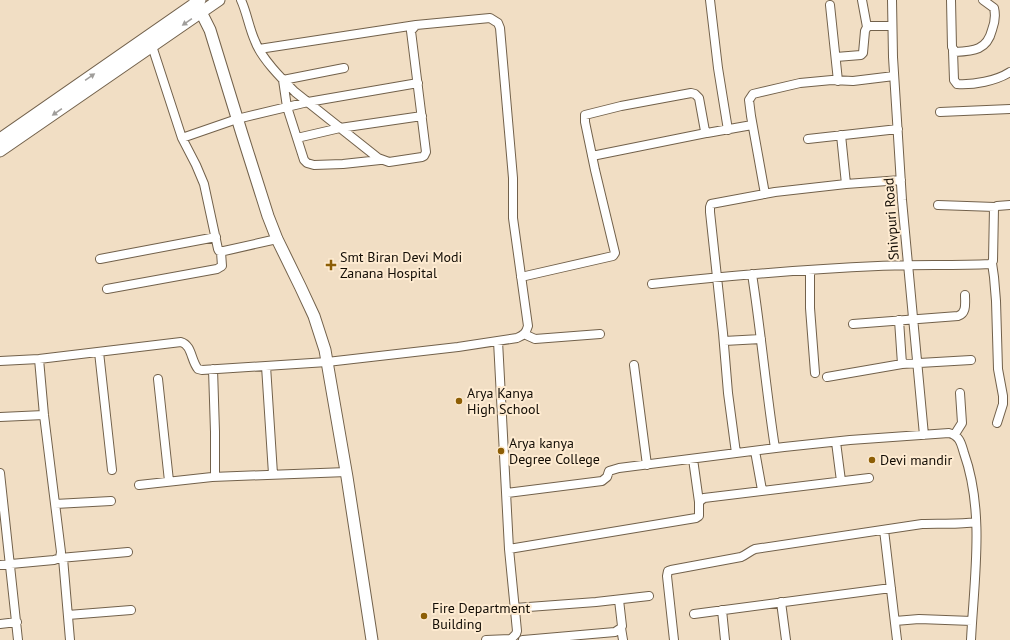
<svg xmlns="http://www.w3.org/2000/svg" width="1010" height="640" font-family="'PT Sans',sans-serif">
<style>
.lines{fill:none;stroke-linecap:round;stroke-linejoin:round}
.street-casing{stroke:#72614b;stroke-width:10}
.secondary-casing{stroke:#72614b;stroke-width:13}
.street{stroke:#fff;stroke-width:8}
.secondary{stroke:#fff;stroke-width:11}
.oneway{fill:#a09e9b}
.poi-dot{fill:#8d5e05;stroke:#feebd1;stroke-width:1.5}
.labels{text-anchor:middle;stroke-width:4;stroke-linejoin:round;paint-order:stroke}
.street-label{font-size:14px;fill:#120c04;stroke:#feebd1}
.poi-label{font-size:14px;fill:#120c04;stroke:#feebd1;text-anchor:start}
</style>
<rect width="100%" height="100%" fill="#f1dec4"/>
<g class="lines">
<defs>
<path id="street" d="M710 0 718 68 728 130
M862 0 867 27
M892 0 893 57 902 200 924 435
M951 0 952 47 955 52C974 51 987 50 992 30 995 22 996 16 994 8L983 0
M830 5 838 81
M152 46 182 138 196 165 204 184 218 249 219 251H224L277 239
M259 49 416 25
M953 51 954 80 957 84C974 85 996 81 1010 72
M836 57 861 55 863 53 865 31 867 27 870 26H892
M344 68 283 80 287 107 304 160 307 163 314 165 343 164 380 160
M940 112 1010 109
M841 135 846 184
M182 138 237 119 308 102 418 83
M297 138 340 128 422 116
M808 139 898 129
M592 156 706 133
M765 194 751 116 749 100 753 94 800 83 832 80 853 81 894 76
M938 205 995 207
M100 259 216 237
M992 263 994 277 996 301 998 369 1003 396V404L997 423
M810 270V308L815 373
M752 274C761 332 766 390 775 448
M521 277 613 256 615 253 595 170 585 122V115L621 106 691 93 695 94 699 98 705 131 707 133 752 125
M652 284C727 276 803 269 878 266 916 264 953 266 990 264L993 261 994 208 997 206 1010 205
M107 289 217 269 222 266 221 252
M899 320 902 364
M853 324 958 316C967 313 965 303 965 295
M524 334 535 339 600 334
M724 341 761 339
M99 352 112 470
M0 361 39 359 181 342C192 345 191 361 198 369L202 370 327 362 458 347 517 338C524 335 526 333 528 326L513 218V178L500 28 498 23 490 18 416 25 411 31 426 152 424 156 422 157 389 162 378 158 295 92C282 79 261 58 255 41 249 28 247 13 241 0
M634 365 647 465
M266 366 273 474
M213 369 215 432V477
M827 377 902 364 971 360
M158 379 169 481
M0 417 44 415
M955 434 962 423 960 393
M836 442 841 481
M755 451 762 490
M736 453 728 393 723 333 710 212V207L711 204 775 192 846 184 901 180
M693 459 699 502
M0 473 18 640
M139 485 212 477 347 472
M507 493 602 481 607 477 609 471 619 468 784 447 850 440 949 433C960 436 961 443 964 453 985 512 974 579 971 640
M55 504 111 501
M884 530 897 640
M509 549 696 518 699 516V502L704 498 869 478
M60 558 128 552
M63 558 70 640
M0 565 54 560 60 558 61 552 44 415 39 359
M781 602 786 640
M515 608 596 602 649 596
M722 610 725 640
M694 614 891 588
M68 615 131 610
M895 621 919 619 972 621
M0 624 17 622
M621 628 623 640
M486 640 511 639 516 634 517 631 509 549 498 341
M523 640 615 632 621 628 622 626 619 600
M674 640 667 576 668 571 671 570 741 557C746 555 750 551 755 549L922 524C941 523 957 525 976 522"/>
<path id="secondary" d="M195 0 210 30 242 134 268 216 277 239 300 286 314 316 325 350 347 477 372 640
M0 139 200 0
M0 151 219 0"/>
</defs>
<!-- street casing -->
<use href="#street" class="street-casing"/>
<!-- secondary casing -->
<use href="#secondary" class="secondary-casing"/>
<!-- street -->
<use href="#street" class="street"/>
<!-- secondary -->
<use href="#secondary" class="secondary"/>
</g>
<!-- one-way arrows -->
<defs><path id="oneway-solid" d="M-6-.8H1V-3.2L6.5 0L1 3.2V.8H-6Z"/></defs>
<g class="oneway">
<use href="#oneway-solid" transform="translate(187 22) rotate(145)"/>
<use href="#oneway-solid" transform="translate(90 77) rotate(-35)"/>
<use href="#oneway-solid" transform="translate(57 112) rotate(145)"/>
</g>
<!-- markers -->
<g class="poi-dot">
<path d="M329 259h4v4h4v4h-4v4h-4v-4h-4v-4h4z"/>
<circle cx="459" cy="401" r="4"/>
<circle cx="501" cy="451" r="4"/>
<circle cx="872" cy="460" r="4"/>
<circle cx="424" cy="616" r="4"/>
</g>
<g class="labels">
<!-- street labels -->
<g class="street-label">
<text transform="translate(891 219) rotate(-94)" y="5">Shivpuri Road</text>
</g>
<!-- poi labels -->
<g class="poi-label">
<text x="340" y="262">Smt Biran Devi Modi<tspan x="340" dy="16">Zanana Hospital</tspan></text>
<text x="467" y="398">Arya Kanya<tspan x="467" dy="16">High School</tspan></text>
<text x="509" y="448">Arya kanya<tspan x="509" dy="16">Degree College</tspan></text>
<text x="880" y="465">Devi mandir</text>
<text x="432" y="613">Fire Department<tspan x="432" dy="16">Building</tspan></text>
</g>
</g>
</svg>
